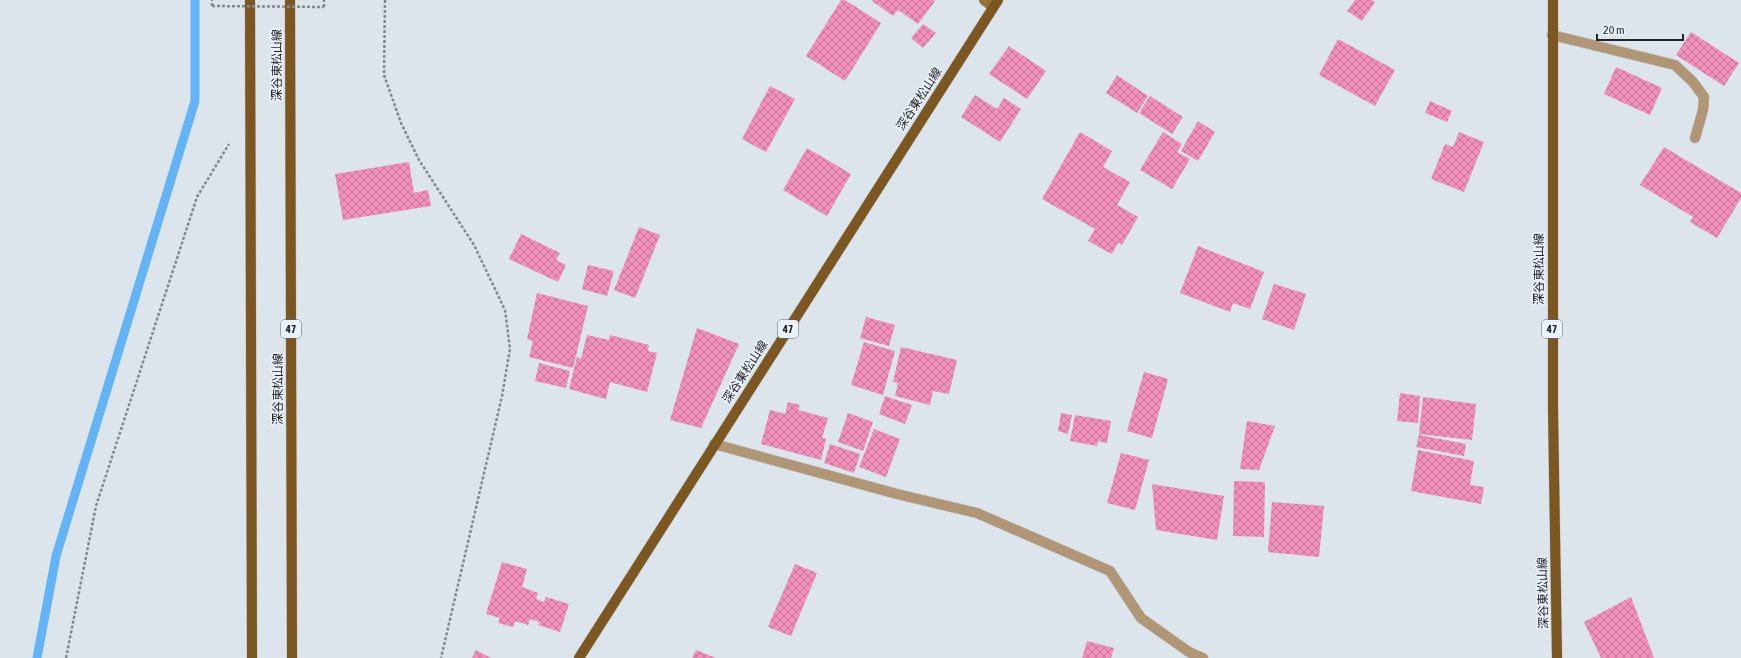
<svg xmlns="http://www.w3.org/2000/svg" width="1741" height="658" font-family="'Asap Condensed','Noto Sans JP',sans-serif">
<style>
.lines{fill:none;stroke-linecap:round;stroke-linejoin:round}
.stream{stroke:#62b4f6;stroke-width:9}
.building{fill:url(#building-cross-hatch)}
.lane-casing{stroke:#bbc2c9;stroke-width:11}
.secondary-casing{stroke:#bbc2c9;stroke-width:11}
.primary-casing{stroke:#bbc2c9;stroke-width:11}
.path{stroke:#84898f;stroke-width:2.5;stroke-dasharray:3 2;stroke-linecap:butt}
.lane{stroke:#b09674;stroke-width:10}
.secondary{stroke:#96703b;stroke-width:10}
.primary{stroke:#7c5721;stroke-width:10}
.path-bridge{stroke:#84898f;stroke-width:2.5;stroke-dasharray:3 2;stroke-linecap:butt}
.labels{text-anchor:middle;stroke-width:3;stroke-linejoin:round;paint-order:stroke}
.shield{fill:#eaf2f9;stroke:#5e6267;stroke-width:1}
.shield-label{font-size:11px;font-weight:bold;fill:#222528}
.street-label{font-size:12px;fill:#222528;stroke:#eaf2f9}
</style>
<defs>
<pattern id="building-cross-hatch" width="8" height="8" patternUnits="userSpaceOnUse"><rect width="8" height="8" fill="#f191bb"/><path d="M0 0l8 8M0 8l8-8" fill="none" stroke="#c37698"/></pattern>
</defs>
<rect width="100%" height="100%" fill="#dce4ec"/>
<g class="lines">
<!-- stream -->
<path class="stream" d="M37 658 56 556 195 101V0"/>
</g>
<!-- building -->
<path class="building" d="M841 0H845L881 23 845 81 806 56Z
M873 0H934L935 1 918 24 898 10 893 16 872 1Z
M1355 0H1372L1375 2 1362 21 1347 11Z
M923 24 936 33 923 48 911 38Z
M1691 32 1739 63 1724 86 1676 55Z
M1338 39 1395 70 1375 106 1319 75Z
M1009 46 1046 71 1027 99 989 74Z
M1616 67 1662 88 1650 115 1604 94Z
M1117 75 1148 96 1137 113 1106 93Z
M770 86 795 99 766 152 742 139Z
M975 95 997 109 1004 98 1021 109 1000 142 961 117Z
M1150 96 1183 117 1172 134 1139 113Z
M1430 101 1452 111 1447 122 1425 113Z
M1198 121 1215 132 1198 161 1181 151Z
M1080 132 1112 151 1103 167 1130 182 1117 205 1138 217 1122 245 1118 243 1112 254 1088 241 1095 229 1042 199Z
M1163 132 1182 144 1177 152 1190 159 1172 189 1140 170Z
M1459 132 1484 142 1464 192 1431 179 1445 144 1453 147Z
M1664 147 1741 193V198L1717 238 1690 222 1693 217 1640 185Z
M807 148 851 174 827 216 783 190Z
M409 162 414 193 428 190 431 206 343 220 335 174Z
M639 227 660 235 635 298 614 290Z
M521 234 560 253 556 260 566 265 558 282 509 259Z
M1198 246 1264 272 1250 309 1233 303 1230 312 1180 293Z
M588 265 614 271 607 296 582 289Z
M1274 284 1306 294 1294 330 1262 319Z
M537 293 588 306 573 368 529 357 533 341 527 339Z
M866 317 895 325 889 346 860 338Z
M697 328 739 344 701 428 670 420Z
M587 335 609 340 610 335 649 345 648 351 657 353 647 392 610 382 606 399 569 389 577 357 581 359Z
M864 342 895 351 883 395 851 385Z
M901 347 957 360 949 394 933 391 930 405 895 396 898 383 893 382Z
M539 363 570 371 566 388 535 381Z
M1144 372 1168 379 1152 438 1127 431Z
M1400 393 1420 396 1418 423 1397 421Z
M885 396 912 405 905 424 879 414Z
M1423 397 1476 404 1472 440 1419 434Z
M788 402 800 405 798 410 828 418 822 438 826 439 821 460 761 444 770 410 785 414Z
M848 413 873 422 863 451 838 442Z
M1061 413 1072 415 1068 434 1058 431Z
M1075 415 1111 421 1107 443 1098 441 1097 446 1070 441Z
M1247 421 1275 426 1259 470 1240 469Z
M874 429 900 439 886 477 859 467Z
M1419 435 1466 444 1464 456 1416 447Z
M830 444 860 454 854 473 824 463Z
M1418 450 1474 461 1470 485 1484 487 1481 504 1411 491Z
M1121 453 1149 460 1135 510 1107 503Z
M1234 481 1265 482 1264 537 1233 536Z
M1152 484 1224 496 1217 540 1156 530Z
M1272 502 1324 506 1319 557 1268 552Z
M502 562 527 569 522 587 538 593 536 599 544 602 546 597 569 604 560 632 538 625 540 622 530 619 528 625 515 621 513 627 498 623 500 618 486 614Z
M795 564 817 573 791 636 768 627Z
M1631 597 1654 658H1601L1584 622Z
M1087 641 1114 648 1111 658H1082Z
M476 650 491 658H472Z
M696 650 716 658H692Z"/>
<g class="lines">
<defs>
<path id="lane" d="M1552 35 1675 65 1693 82 1704 97 1703 110 1695 138
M714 444 897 494 977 513 1110 571 1141 618 1189 652 1203 658"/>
<path id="secondary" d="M984 0 993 7"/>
<path id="primary" d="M250 0 252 658
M290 0 292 658
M1553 0V409L1557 658
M579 658 998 0"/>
</defs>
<!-- lane casing -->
<use href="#lane" class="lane-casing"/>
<!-- secondary casing -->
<use href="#secondary" class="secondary-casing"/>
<!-- primary casing -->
<use href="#primary" class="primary-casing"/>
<!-- path -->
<path class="path" d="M385 0 384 75 401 123 419 160 474 245 505 310 510 349 502 396 441 658
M212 6V0
M324 7V0
M66 658 96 506 197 197 229 144"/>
<!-- lane -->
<use href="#lane" class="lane"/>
<!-- secondary -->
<use href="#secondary" class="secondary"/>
<!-- primary -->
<use href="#primary" class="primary"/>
<!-- path-bridge -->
<path class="path-bridge" d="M212 6 324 7"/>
</g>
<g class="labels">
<!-- shield labels -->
<g class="shield">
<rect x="281" y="320" width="20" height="18" rx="3"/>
<rect x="778" y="320" width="20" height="18" rx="3"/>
<rect x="1542" y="320" width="20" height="18" rx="3"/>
</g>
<g class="shield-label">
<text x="291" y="333">47</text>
<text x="788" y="333">47</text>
<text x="1552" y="333">47</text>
</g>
<!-- street labels -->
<g class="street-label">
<text transform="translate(277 65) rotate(-90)" y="4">深谷東松山線</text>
<text transform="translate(919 99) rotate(-57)" y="4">深谷東松山線</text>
<text transform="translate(1539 269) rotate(-90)" y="4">深谷東松山線</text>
<text transform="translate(745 372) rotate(-57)" y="4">深谷東松山線</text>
<text transform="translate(278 389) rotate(-90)" y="4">深谷東松山線</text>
<text transform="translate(1543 593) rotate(-91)" y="4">深谷東松山線</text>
</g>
</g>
<!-- scale -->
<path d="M1597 34v6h86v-6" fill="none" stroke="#222528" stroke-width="2"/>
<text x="1603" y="34" font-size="12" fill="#222528" stroke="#eaf2f9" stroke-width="3" paint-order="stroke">20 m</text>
</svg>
